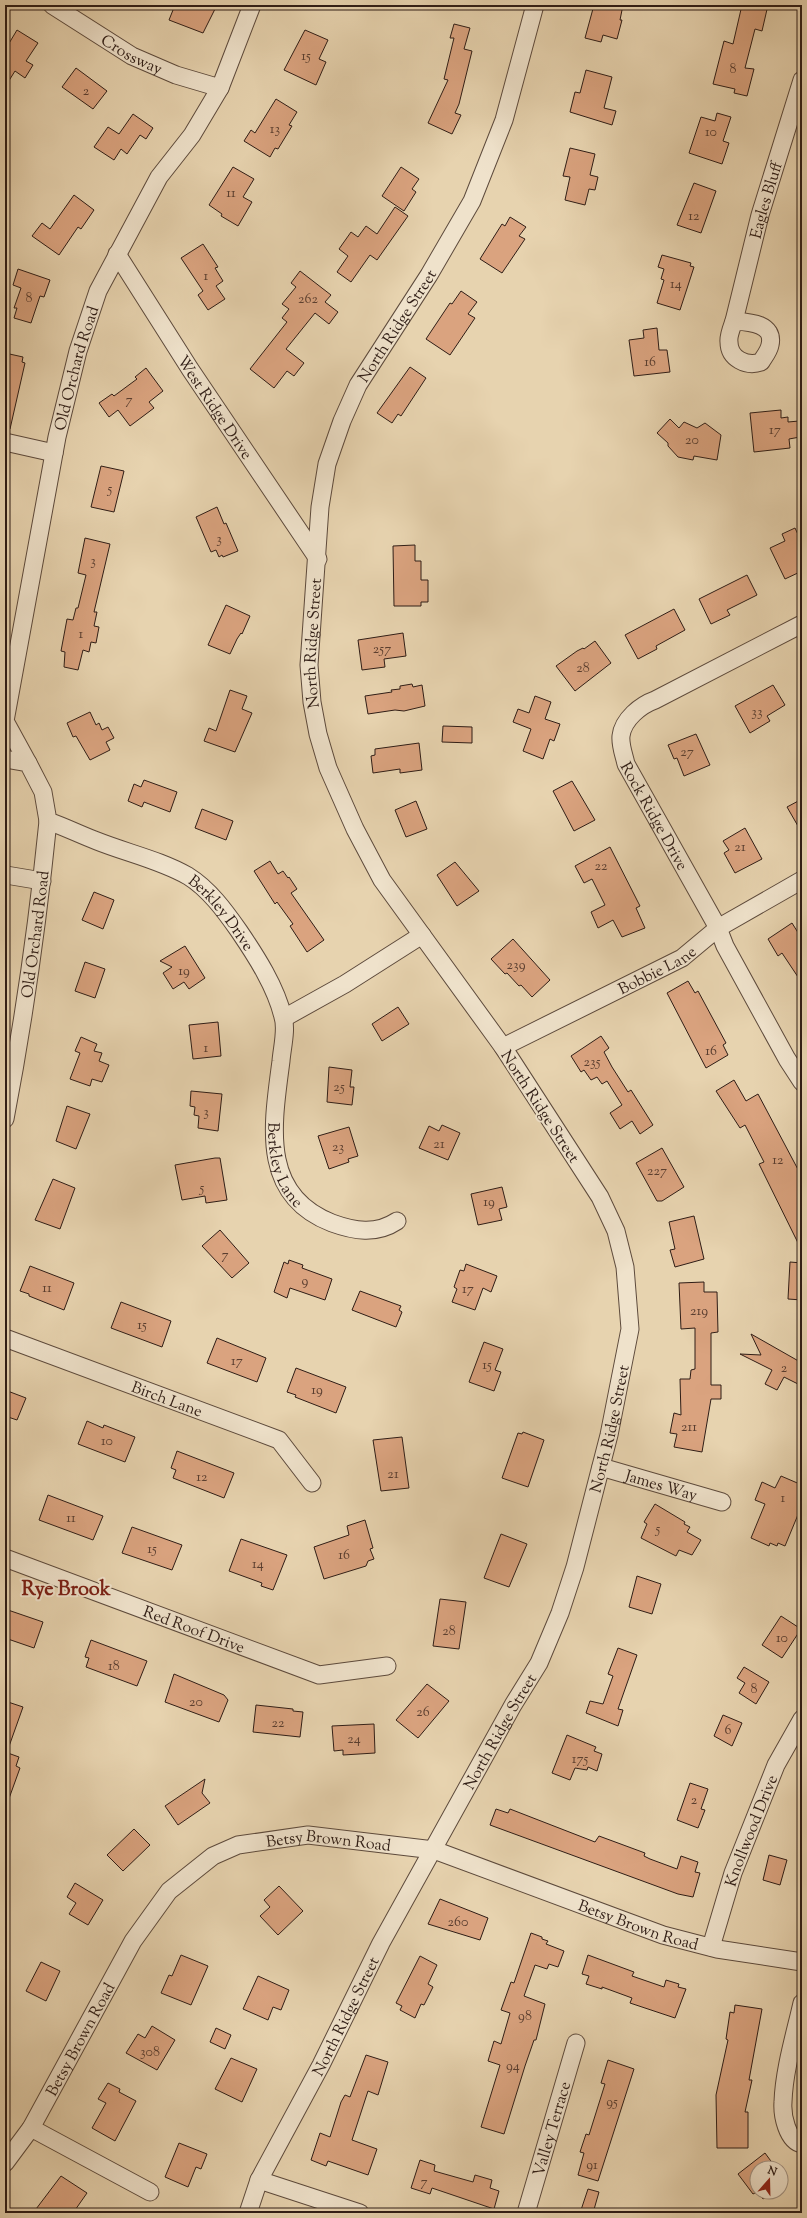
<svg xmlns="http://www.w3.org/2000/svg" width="807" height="2218" font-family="'Sorts Mill Goudy',serif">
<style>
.building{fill:#daa37f;stroke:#2f1d16}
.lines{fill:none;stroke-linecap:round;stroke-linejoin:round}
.minor-casing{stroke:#5d4a3c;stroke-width:19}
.minor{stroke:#efe2cb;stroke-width:17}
.labels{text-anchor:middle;stroke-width:4;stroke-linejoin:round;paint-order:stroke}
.number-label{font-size:14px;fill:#5a3e30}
.street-label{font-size:16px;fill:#2f1d16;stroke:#efe2cb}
.district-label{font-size:20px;font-weight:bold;fill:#7a1f14;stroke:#efe2cb}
</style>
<rect width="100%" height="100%" fill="#e7d3af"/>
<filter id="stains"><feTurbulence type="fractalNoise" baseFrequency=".005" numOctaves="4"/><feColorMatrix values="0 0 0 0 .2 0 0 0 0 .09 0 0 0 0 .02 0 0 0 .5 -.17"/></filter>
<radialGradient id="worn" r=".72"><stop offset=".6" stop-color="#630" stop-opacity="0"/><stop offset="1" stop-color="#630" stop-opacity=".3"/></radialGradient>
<!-- building -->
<path class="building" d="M175 5H217L203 33 169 20Z
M594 5H623L620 20H622L617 39 603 35 601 42 585 38Z
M742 5H768L762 31 755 29 745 68 754 69 747 96 734 93 735 89 713 84 724 41 733 44Z
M454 24 470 28 464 49 472 51 459 104 455 113 461 115 452 134 428 123 448 80 444 79 454 38H450Z
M17 30 38 43 26 61 33 65 25 78 15 71 5 87V50Z
M305 30 328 40 319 59 326 62 316 85 284 70Z
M76 68 107 91 93 109 62 87Z
M586 70 612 77 604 108 616 111 612 125 570 112 575 92 580 93Z
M276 99 297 112 289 125 292 126 278 149 275 148 270 157 244 141 251 130 255 133Z
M717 113 731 117 723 141 729 143 722 164 689 153 701 117 715 121Z
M133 114 153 128 146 139 140 135 127 154 121 149 114 160 94 147 108 127 119 134Z
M570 148 595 154 590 175 598 177 595 190 589 189 585 205 565 200 570 177 563 176Z
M233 167 254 179 243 197 252 202 238 226 221 216 222 214 209 205Z
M401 167 419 179 412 189 416 192 404 211 382 196Z
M694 183 716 191 701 233 677 225Z
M74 195 94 210 81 229 78 227 59 255 32 236 42 223 50 229Z
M395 207 408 216 377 260 370 255 351 282 337 272 348 256 339 249 351 232 358 237 366 226 377 234Z
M510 217 526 227 519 236 525 239 502 273 480 259 502 224 505 226Z
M203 244 218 267 215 268 223 281 216 286 225 299 208 310 198 295 203 291 181 258Z
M662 255 691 263 690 266 694 267 680 310 657 303 664 280 661 279 664 269 658 267Z
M18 269 50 280 44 297 40 296 31 323 14 318 17 308H14L21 288 13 285Z
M300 271 331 295 325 302 338 312 329 324 315 313 286 349 304 363 294 376 287 371 274 388 250 369 287 322 282 318 289 309 282 304 296 287 291 283Z
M461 291 477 302 468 314 475 318 450 355 426 339 450 303 452 304Z
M657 328 659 350H667L670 372 634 376 629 340 644 338 643 330Z
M5 353 23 357 22 362 25 363 10 429 5 428Z
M410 367 426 378 401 416 398 414 392 423 377 413Z
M146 368 163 391 149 402 154 408 130 426 118 410 109 417 99 403 112 394 114 396 137 379 135 377Z
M781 410V418L788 417V422L799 421 800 437 789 439 790 448 754 452 750 413Z
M670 419 679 428 684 422 697 428 705 423 721 435 717 460 694 456 693 460 678 457 668 446V443L657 433Z
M101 466 124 471 114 512 91 507Z
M217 507 224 524 226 523 238 551 223 557 222 555 219 557 216 550 211 552 196 517Z
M795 528 802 543V571L785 579 770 548 785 541 782 534Z
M85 538 110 544 94 612H97L94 626 99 627 96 643 91 642 89 652 83 650 78 670 64 667 65 652 61 651 67 619 73 620 76 608H78L86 575 78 573Z
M415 545V561H421V580H428V602H421V606H394L393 546Z
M747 575 757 595 727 610 730 615 711 624 699 599Z
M226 605 250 616 242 634 241 633 237 639 230 654 208 645Z
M674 609 685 630 656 646 657 649 638 659 625 635Z
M403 633 406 656 384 659 385 667 362 670 358 640Z
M595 641 611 663 575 691 556 666 577 651 583 648 584 649Z
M412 684 413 687 422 685 425 706 404 711 395 710 368 714 365 696 392 692 391 690 400 689V686Z
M773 685 785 705 767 716 770 721 750 733 735 706Z
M230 690 247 696 242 709 252 713 235 752 204 741 209 728 216 731Z
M535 696 551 702 545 719 560 724 554 741 550 739 543 759 523 751 531 729 513 722 518 709 529 713Z
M90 712 96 725 99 723 102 730 108 727 114 738 106 742 110 750 90 760 76 736 73 737 67 723Z
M443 726 472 727V743L442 742Z
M696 734 710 765 684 776 677 758 674 759 668 745Z
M419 743 422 770 400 773V769L373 773 371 756 375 755V749Z
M144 780 177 792 170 812 144 802 142 807 128 801 134 784 141 787Z
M572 781 595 820 574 831 553 791Z
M802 799V833L787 807Z
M416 801 427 829 406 837 395 810Z
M202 809 233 821 226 840 195 828Z
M745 828 762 859 735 873 724 853 729 850 723 841Z
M610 847 640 906 636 908 645 928 622 937 613 920 598 928 591 912 605 905 592 879 584 883 575 866Z
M270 861 278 874 283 871 288 878 289 877 297 889 291 893 324 940 307 952 290 926 293 924 277 902 275 904 254 871Z
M455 862 479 891 457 906 437 875Z
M94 892 114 900 103 929 82 920Z
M792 923 802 939V983L782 953 778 956 768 939Z
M513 939 550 980 532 997 521 985 519 986 507 973 505 974 491 959Z
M185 946 205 978 189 989 184 982 173 989 163 973 172 967 160 961Z
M85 962 105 969 95 998 75 991Z
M688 981 695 993 698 991 726 1043 723 1045 728 1055 706 1068 667 993Z
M398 1007 409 1024 382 1041 372 1024Z
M218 1022 221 1056 193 1059 189 1025Z
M601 1036 609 1048 604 1052 612 1067 628 1092 631 1090 653 1125 640 1134 632 1121 620 1129 610 1113 622 1105 607 1081 602 1084 597 1077 591 1080 584 1070 581 1072 571 1056Z
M81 1037 97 1044 94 1051 102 1053 99 1061 109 1065 102 1082 92 1079 90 1086 70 1079 80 1053 75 1051Z
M329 1067 352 1070 350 1087H354L352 1105 327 1102Z
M734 1080 746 1101 758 1094 802 1177V1251L759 1164 764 1162 745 1125 740 1128 716 1091Z
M191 1091 222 1094 218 1131 198 1128 199 1116 194 1115 195 1107 190 1106Z
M67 1106 90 1114 76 1149 56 1141Z
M442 1125 460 1133 448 1160 419 1148 429 1126 439 1131Z
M349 1127 358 1156 348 1159 349 1162 329 1169 318 1136Z
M662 1148 684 1187 662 1201H657L636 1163Z
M215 1158H220L227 1200 206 1203 205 1196 182 1200 175 1165Z
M53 1179 75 1188 60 1229 35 1220Z
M502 1187 507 1207 499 1209 502 1220 478 1225 471 1194Z
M694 1216 704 1259 675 1267 670 1250 675 1249 669 1222Z
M220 1230 249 1263 232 1278 202 1246Z
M289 1260 303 1265 302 1268 332 1279 325 1300 290 1288 287 1298 274 1292 284 1262 288 1264Z
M790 1262 802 1263V1300L788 1299Z
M466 1264 497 1276 491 1292 483 1288 475 1310 452 1302 457 1289 454 1287 460 1270 464 1271Z
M30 1266 74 1283 64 1310 29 1296V1294L20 1291Z
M704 1282V1292H717L718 1332 711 1333V1385H721V1399H711L702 1452 674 1447 677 1434 670 1433 674 1413 681 1415 680 1379H690L691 1370 695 1369V1328L681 1329 679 1283Z
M360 1291 401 1306 399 1310 402 1312 396 1327 352 1310Z
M121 1302 171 1321 162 1347 111 1328Z
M751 1334 802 1363V1386L784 1377 777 1390 765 1384 772 1370 740 1354 761 1355Z
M217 1338 266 1358 257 1382 207 1363Z
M484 1342 503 1349 495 1370 501 1372 494 1391 469 1382Z
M296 1368 346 1387 336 1413 295 1397 296 1395 287 1392Z
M5 1390 26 1398 17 1420 5 1416Z
M87 1421 103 1428 104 1425 135 1437 125 1462 78 1444Z
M523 1432 544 1440 528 1487 502 1478 518 1433 522 1434Z
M402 1437 409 1488 381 1491 373 1440Z
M177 1451 234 1473 224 1498 173 1478 176 1470 171 1468Z
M781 1476 802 1485V1505L785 1546 778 1543 777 1546 770 1543 769 1546 751 1538 765 1504 755 1500 762 1482 775 1488Z
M48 1495 103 1516 93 1540 39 1520Z
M655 1504 685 1522 684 1524 690 1527 687 1532 701 1540 692 1555 679 1550 676 1556 641 1538 647 1524 644 1522Z
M365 1520 373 1548 370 1549 374 1559 368 1561 366 1566 324 1579 314 1547 349 1535 347 1526Z
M132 1527 182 1545 172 1570 122 1553Z
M501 1534 527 1544 509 1587 484 1578Z
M241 1539 287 1555 273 1590 261 1586 262 1583 229 1571Z
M637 1576 661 1584 652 1614 629 1607Z
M440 1599 466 1602 459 1649 433 1646Z
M5 1609 43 1622 34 1648 5 1638Z
M781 1616 801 1629 782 1658 762 1645Z
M91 1640 147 1661 137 1686 86 1667 89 1658 85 1657Z
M618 1648 637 1655 618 1709 623 1710 618 1726 586 1713 590 1701 603 1704 613 1676 608 1674Z
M744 1667 769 1682 756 1704 739 1693 745 1683 737 1678Z
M174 1674 224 1695 228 1700 219 1722 165 1702Z
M427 1684 449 1701 418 1738 396 1720Z
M5 1701 23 1707 7 1752H5Z
M256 1705 293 1709V1711L303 1712 300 1737 253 1732Z
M723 1715 742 1723 732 1746 714 1736Z
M374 1724 375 1753 343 1755V1750L334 1751 332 1726Z
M567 1735 596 1747 594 1751 602 1754 597 1771 588 1767 587 1770 575 1768 570 1780 552 1773Z
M5 1752 19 1757 16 1766 20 1768 7 1804 5 1803Z
M205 1779 202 1793 210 1803 178 1825 165 1806Z
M690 1783 708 1789 701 1809 705 1810 698 1828 677 1820Z
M496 1809 508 1813 510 1809 595 1842 599 1836 645 1853 644 1856 650 1859 677 1869 681 1856 695 1861 698 1862 695 1872 700 1873 693 1897 678 1894 490 1825Z
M134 1829 150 1845 123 1871 107 1855Z
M769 1855 787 1860 780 1885 763 1880Z
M75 1883 103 1900 88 1925 69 1914 76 1903 67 1897Z
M279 1886 303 1911 278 1935 260 1916 270 1907 264 1900Z
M440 1899 488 1918 480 1940 428 1924Z
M531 1933 542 1937V1939L548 1941 546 1944 564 1951 558 1967 549 1964 547 1969 535 1965 524 1996 545 2004 536 2040H534L525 2066 504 2134 481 2127 500 2065 488 2061 494 2041 501 2044 510 2013 501 2010 511 1982 514 1983Z
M181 1955 208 1966 191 2005 161 1993 169 1975 172 1976Z
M588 1955 634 1972 632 1976 664 1987 666 1980 679 1984 678 1987 686 1989 675 2018 630 2003 632 1998 602 1987V1989L586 1984 589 1976 582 1974Z
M420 1956 437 1965 428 1984 433 1987 424 2005 421 2004 415 2018 400 2010 402 2006 396 2003Z
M41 1962 60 1971 46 2001 26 1991Z
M258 1976 289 1990 281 2010 273 2007 268 2020 243 2009Z
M735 2005 762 2009 749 2080H752L745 2112H748V2148H717L716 2095 728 2040 726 2039 730 2012 734 2013Z
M152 2026 175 2040 157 2070 126 2053 138 2034 145 2038Z
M216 2028 231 2035 225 2049 210 2042Z
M366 2055 388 2062 378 2095 368 2091 352 2140 377 2149 368 2175 328 2161 326 2166 311 2160 320 2133 330 2137 341 2102 345 2095 350 2097Z
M231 2058 257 2069 242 2102 215 2089Z
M608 2060 634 2069 598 2181 578 2175 584 2153 580 2152 586 2134 589 2135 605 2084 601 2083Z
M108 2083 120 2089 119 2092 136 2101 115 2141 92 2128 106 2103 98 2099Z
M179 2143 207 2154 201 2169 196 2167 188 2187 165 2177Z
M765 2153 776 2168H757V2192L753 2194 738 2174Z
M420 2160 435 2165 434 2171 473 2182 475 2175 492 2180 490 2188 499 2191 494 2209 432 2188 430 2194 411 2188Z
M781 2175 786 2182 781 2186Z
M61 2176 87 2193 73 2213H33Z
M588 2189 599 2192 593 2213H580Z
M757 2192H773L763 2199Z"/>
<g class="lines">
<defs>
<g id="minor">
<path id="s1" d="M52 5 132 56 176 75 220 88"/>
<path id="s2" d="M117 254 190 369 318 559"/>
<path id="s3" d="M734 321 760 215 802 80"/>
<path d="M734 321C748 322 775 323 770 345 769 351 764 357 761 362 747 367 729 359 729 342 728 336 732 327 734 321Z"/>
<path d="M5 442 54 453"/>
<path id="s4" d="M802 624 655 700C641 705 623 719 621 736 620 745 624 755 626 764L718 928 725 946 787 1059 802 1082"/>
<path id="s5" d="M5 759 28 763 43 792 48 821C65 827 81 835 97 841 127 853 160 860 188 876 209 889 225 911 239 931 256 956 276 987 283 1017 287 1029 282 1048 281 1061 273 1123 259 1195 332 1223 354 1231 376 1235 397 1221"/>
<path id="s6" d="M28 763 5 721 57 437 78 351 98 291 159 177 192 135 220 88 252 5"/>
<path d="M6 875 42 881"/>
<path d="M284 1018 345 984 422 935"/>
<path id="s7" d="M503 1047 682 958 718 928 802 880"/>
<path id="s8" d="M5 1119C24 1020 38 920 48 821"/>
<path id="s9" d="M5 1338 279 1440 312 1483"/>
<path id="s10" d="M601 1467 722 1502"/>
<path id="s11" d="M5 1558 319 1675 387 1666"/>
<path id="s12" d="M711 1947 733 1873 776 1765 802 1719"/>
<path d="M802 2003C795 2034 784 2070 783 2102 782 2115 787 2141 802 2144"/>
<path d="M31 2128 150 2192"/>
<path id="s13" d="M5 2163 31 2128 133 1941 169 1891 213 1856 238 1845 308 1835 434 1850 663 1935 717 1949 802 1962"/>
<path d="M259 2180 360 2213"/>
<path id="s14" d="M248 2213 259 2180 321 2065 381 1943 513 1705 539 1663 560 1613 575 1567 609 1435 630 1329 625 1267 616 1231 600 1197 503 1047 382 880 355 829 328 768 318 734 312 702 309 665 320 507 327 464 342 421 358 385 429 275 472 201 504 120 535 5"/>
<path id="s15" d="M526 2213 576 2043"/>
</g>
</defs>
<!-- minor casing -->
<use href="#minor" class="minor-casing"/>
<!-- minor -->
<use href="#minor" class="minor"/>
</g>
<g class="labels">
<!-- number labels -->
<g class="number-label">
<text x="306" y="60">15</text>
<text x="733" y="73">8</text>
<text x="86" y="95">2</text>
<text x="275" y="133">13</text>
<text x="711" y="136">10</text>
<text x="231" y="197">11</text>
<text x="694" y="220">12</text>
<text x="206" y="280">1</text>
<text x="676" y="288">14</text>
<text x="29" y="302">8</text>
<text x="308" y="303">262</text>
<text x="650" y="366">16</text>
<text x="129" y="404">7</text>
<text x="775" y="434">17</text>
<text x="692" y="444">20</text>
<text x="110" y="493">5</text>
<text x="219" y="543">3</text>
<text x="93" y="565">3</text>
<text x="81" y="638">1</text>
<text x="382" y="653">257</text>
<text x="583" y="672">28</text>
<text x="757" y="716">33</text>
<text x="687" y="756">27</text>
<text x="740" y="851">21</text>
<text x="601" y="870">22</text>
<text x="516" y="969">239</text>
<text x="184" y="975">19</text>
<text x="206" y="1052">1</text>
<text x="711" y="1055">16</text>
<text x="592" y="1066">235</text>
<text x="339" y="1091">25</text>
<text x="206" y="1116">3</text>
<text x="439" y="1148">21</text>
<text x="338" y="1151">23</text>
<text x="778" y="1164">12</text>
<text x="657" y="1175">227</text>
<text x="202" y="1192">5</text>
<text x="489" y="1206">19</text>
<text x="225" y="1259">7</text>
<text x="305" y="1285">9</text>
<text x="47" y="1292">11</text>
<text x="468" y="1293">17</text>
<text x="699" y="1315">219</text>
<text x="142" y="1329">15</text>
<text x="237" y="1365">17</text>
<text x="487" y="1369">15</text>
<text x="784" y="1372">2</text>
<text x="317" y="1394">19</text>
<text x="689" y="1431">211</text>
<text x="107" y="1445">10</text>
<text x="393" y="1478">21</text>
<text x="202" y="1481">12</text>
<text x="783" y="1502">1</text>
<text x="71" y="1522">11</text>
<text x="658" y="1533">5</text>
<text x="152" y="1553">15</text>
<text x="344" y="1559">16</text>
<text x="258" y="1568">14</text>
<text x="449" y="1635">28</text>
<text x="782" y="1642">10</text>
<text x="114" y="1670">18</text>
<text x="754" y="1693">8</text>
<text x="196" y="1706">20</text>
<text x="423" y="1716">26</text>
<text x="278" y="1727">22</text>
<text x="728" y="1734">6</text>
<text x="354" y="1743">24</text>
<text x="580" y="1763">175</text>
<text x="694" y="1804">2</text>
<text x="458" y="1926">260</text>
<text x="525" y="2020">98</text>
<text x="150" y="2056">308</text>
<text x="513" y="2070">94</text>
<text x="612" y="2106">95</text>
<text x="592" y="2169">91</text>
<text x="424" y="2186">7</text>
</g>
<!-- street labels -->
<g class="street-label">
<text dy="6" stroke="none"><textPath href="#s1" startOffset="94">Crossway</textPath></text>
<text dy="6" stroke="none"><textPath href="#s3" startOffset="125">Eagles Bluff</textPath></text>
<text dy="6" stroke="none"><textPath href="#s14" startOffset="2079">North Ridge Street</textPath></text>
<text dy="6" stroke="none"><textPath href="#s6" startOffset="408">Old Orchard Road</textPath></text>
<text dy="6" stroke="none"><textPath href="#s2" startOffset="182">West Ridge Drive</textPath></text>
<text dy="6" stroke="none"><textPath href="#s14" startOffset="1743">North Ridge Street</textPath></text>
<text dy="6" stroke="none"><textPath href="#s4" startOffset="305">Rock Ridge Drive</textPath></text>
<text dy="6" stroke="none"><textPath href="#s5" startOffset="286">Berkley Drive</textPath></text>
<text dy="6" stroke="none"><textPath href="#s8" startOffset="187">Old Orchard Road</textPath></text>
<text dy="6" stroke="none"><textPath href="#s7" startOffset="172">Bobbie Lane</textPath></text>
<text transform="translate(541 1106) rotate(57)" y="6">North Ridge Street</text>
<text dy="6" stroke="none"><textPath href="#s5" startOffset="559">Berkley Lane</textPath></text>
<text dy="6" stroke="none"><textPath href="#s9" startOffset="173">Birch Lane</textPath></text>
<text dy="6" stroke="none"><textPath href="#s14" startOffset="868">North Ridge Street</textPath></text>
<text dy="6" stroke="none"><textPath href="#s10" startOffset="63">James Way</textPath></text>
<text dy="6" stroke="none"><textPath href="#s11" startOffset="202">Red Roof Drive</textPath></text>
<text dy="6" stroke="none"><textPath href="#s14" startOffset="544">North Ridge Street</textPath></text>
<text dy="6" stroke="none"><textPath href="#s12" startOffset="123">Knollwood Drive</textPath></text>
<text dy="6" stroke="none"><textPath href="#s13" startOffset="493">Betsy Brown Road</textPath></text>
<text dy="6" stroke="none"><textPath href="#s13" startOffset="817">Betsy Brown Road</textPath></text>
<text dy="6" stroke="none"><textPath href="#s14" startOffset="220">North Ridge Street</textPath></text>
<text dy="6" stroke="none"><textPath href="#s13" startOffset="145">Betsy Brown Road</textPath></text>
<text dy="6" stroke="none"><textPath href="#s15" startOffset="88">Valley Terrace</textPath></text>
</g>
<!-- district labels -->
<g class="district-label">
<text x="66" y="1595">Rye Brook</text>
</g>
</g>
<!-- margin -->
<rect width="807" height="2218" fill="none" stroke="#e7d3af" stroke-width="20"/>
<rect x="6" y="6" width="795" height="2206" fill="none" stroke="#2f1d16" stroke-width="2"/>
<rect x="10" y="10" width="787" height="2198" fill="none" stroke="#2f1d16"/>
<!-- north arrow -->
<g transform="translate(769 2180) rotate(20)"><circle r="19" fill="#efe2cb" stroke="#a29383"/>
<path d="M0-3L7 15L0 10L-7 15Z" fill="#8f2418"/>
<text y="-6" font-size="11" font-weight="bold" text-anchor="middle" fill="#2f1d16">N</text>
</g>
<rect width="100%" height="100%" filter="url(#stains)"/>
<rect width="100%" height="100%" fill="url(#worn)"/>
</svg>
